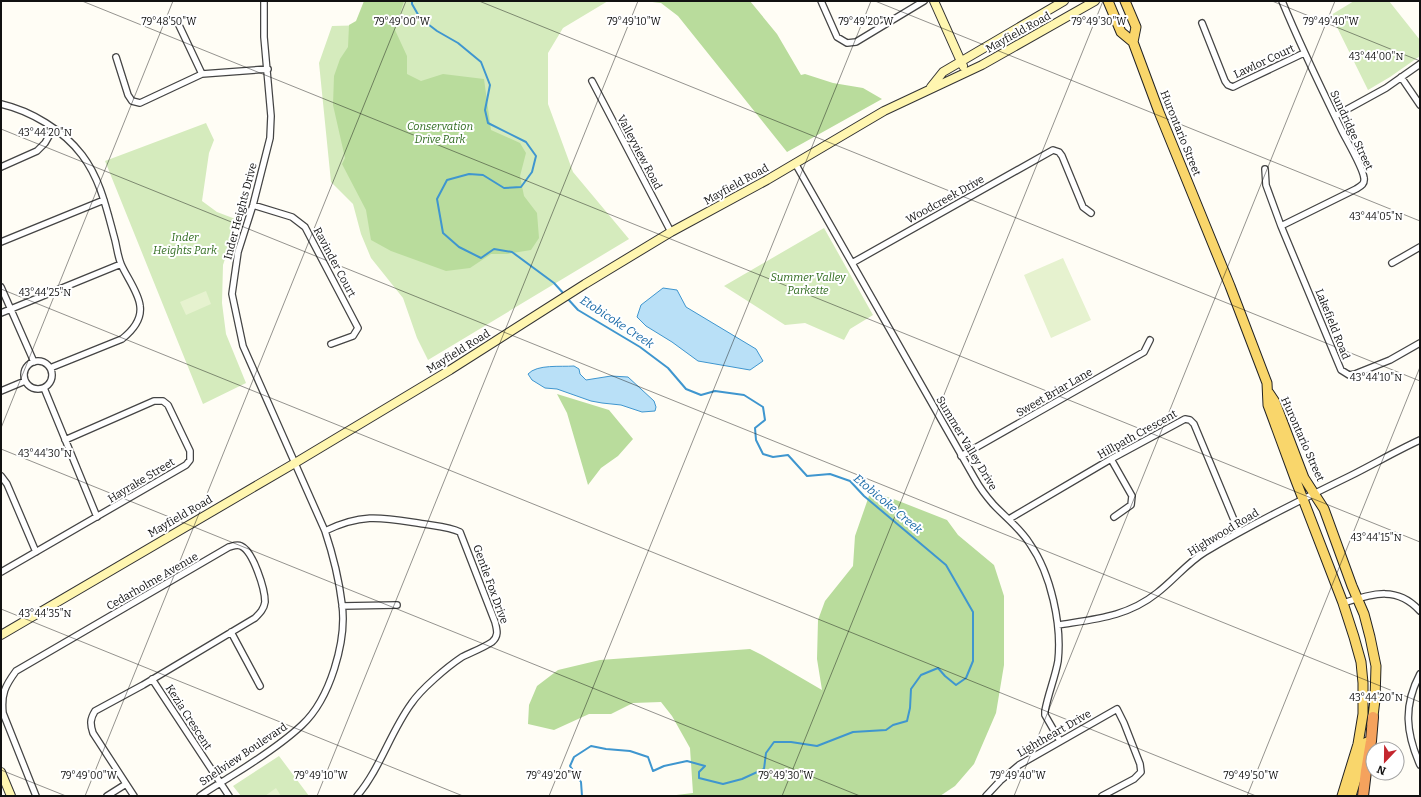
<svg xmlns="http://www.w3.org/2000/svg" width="1421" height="797" font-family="Bitter,serif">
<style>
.green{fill:#d5ebbd}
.forest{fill:#b9dc9c}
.pitch{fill:#e6f2cf}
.water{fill:#b9e0f7;stroke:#3f96cf}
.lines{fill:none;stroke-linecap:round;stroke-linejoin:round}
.stream{stroke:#3f96cf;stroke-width:2}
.street-casing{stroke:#444;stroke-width:8}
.secondary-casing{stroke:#333;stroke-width:10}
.primary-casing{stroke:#222;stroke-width:11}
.highway-casing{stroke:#222;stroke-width:12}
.street{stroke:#fff;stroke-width:5.5}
.secondary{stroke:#fff6b0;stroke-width:8}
.primary{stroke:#f9d66b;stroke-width:9}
.highway{stroke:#f5a25d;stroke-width:10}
.ticks{fill:none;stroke:#111;stroke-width:1;stroke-opacity:0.45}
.labels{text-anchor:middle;stroke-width:4;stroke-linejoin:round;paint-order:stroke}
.street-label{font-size:11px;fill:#111;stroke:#fff}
.park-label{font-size:11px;font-style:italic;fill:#2f6b1f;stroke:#fff}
.water-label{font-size:12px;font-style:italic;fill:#1768a6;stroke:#fff}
.ticks-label{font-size:10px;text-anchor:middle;fill:#111;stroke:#fff;stroke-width:4;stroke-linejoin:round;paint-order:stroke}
</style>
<rect width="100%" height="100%" fill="#fffdf5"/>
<!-- green -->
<path class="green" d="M371 1H608L563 28 548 53V104L573 172 629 239 428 360 417 338 403 298 371 258 361 234 353 204 331 182 319 63 332 26 369 25Z
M1354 1H1389L1420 40V56L1390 77 1368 90 1331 15Z
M206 123 214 140 209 153 202 201 217 212 238 220 223 265 222 303 226 334 246 383 203 404 105 161Z
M824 228 873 315 850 329 844 340 805 323 785 325 724 286Z
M279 756 309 796H241L233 786Z"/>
<!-- forest -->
<path class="forest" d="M364 1H404L395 30 407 56V74L421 81 443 74 484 79 491 130 520 143 526 153 520 176 524 196 537 213 539 238 531 250 507 254H491L470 268 446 271 391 251 371 240 366 210 342 164 345 158 333 105 334 76 340 59 348 47 349 25 356 21Z
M644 1H750L777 34 801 75 805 74 833 83 863 88 882 99 787 152 678 16 661 3Z
M557 394 609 410 633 439 618 456 601 468 588 485 567 413Z
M870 493 891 498 947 520 958 535 994 565 1004 596V665L996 713 974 764 955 786 940 796H668L693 793 690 748 672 716 661 702 633 703 611 714H589L554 730 528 724 529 705 537 686 558 670 600 660 750 649 762 655 822 690 817 659 818 620 825 601 853 566 855 536Z"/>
<!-- pitch -->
<path class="pitch" d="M1063 258 1091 320 1051 338 1024 275Z
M206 291 211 304 186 315 180 302Z
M276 788 281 796H265Z"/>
<!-- water -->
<path class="water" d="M663 288 677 290 686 307 756 349 763 361 750 370 698 361 672 342 646 326 637 317 641 305Z
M574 366 579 369 580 374 586 380 611 376 628 377 654 401 656 407 655 411 642 412 621 405 602 403 591 401 557 389 545 388 532 380 528 374C537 364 561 367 574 366Z"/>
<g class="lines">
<!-- stream -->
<path class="stream" d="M412 1V4L420 18 437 31 458 43 481 62 490 85 485 110 488 123 526 142 536 156 532 172 521 187 504 188 483 175 469 174 447 180 437 199 443 233 459 247 481 258 494 249 512 252 554 283 564 294
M567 298 578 310 640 347 668 368 686 389 701 395 715 391 744 395 763 407 765 420 755 428 756 440 763 454 773 457 788 455 807 476 830 474 850 481 864 496 946 565 973 612V661L966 678 956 685 945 676 938 668 921 675 911 689 910 708 907 721 893 725 886 730 853 732 817 746 791 742H774L766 753 764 769 742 779 723 784 699 778V772L705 766 687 761 664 766 653 771 648 757 630 751 606 749 591 746 574 757 570 766 581 782 582 796"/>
<defs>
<path id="street" d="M821 1 837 37 847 43 856 42 924 1
M177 21 202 74
M1202 23 1225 81 1228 85 1233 87 1241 83 1304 53
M116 57 128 95 132 101 140 103 202 74 268 69
M1401 77 1420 105
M592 81 671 232
M1 104C31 111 63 130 82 155 101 180 107 211 115 240 117 248 118 257 121 264 126 276 139 293 140 306 142 320 132 331 122 339L50 368
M1335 116 1386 88 1420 64
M795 163 975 479C980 488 986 496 993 504 1005 517 1020 528 1030 544 1051 574 1062 625 1058 661 1055 678 1048 694 1045 711V715L1060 741
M1 167 37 151 45 143 53 129
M1265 169 1266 185 1281 226 1341 370 1349 375 1355 374 1390 360 1420 343
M253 205 292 217 305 227 358 328 353 336 331 344
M1281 226 1356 189C1361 186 1365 184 1364 178 1363 168 1347 141 1342 131 1321 88 1300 45 1282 1
M1 242 104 200
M852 263 1053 150 1059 152 1062 156 1083 207 1091 213
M1392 263 1420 247
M1 287 34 362
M1 313 121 264
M24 375a14 14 0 1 1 28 0a14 14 0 1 1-28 0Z
M44 388 97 517
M1 391 25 381
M961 456 1144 352 1150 340
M1111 459 1132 496 1131 505 1114 517
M1 476 7 484 36 552
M1009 519 1111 459 1185 419 1190 420 1194 424 1239 532
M325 531C364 512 384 518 424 524 436 526 450 527 460 532L495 622C497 630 499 636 492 642 483 648 472 652 462 657 447 667 421 689 411 704 390 733 380 769 357 796
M1 572 186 465 190 460V451L168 405 163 401H154L65 440
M1343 603C1372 594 1397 585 1420 611
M342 606 397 605
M1058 625C1095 619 1127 617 1157 593 1174 580 1187 563 1205 552 1252 524 1301 500 1350 476 1374 464 1396 451 1420 440
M231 632 260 686
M1420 674C1403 706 1406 733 1420 765
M152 679 229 796
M36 796 3 713C1 694 5 686 16 671L229 547C233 546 237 544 241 546 253 551 265 589 265 602 264 609 260 613 255 618L143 685 95 711C90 719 90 724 93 733L134 796
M107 796 126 784
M200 796C211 788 222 782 233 775 257 760 282 744 302 725 330 699 347 641 342 604 339 579 333 555 325 531L243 346 232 294 238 252 253 205 270 138 271 116 264 37V1
M986 796 1000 781 1019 765 1117 709 1124 723 1140 764 1141 772 1134 779 1102 796"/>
<path id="secondary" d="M934 1 963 66
M931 87 943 72 1064 1
M1 635 295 463 450 370 585 284 671 232 767 180 884 111 982 65 1095 1
M1 772 11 796"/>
<path id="primary" d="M1108 1 1121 32 1133 42 1159 112 1230 286 1267 383 1268 405 1296 481 1343 603 1354 637 1361 662 1363 683V714L1358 744 1342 796
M1125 1 1136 27 1133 42
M1269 393 1275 402 1304 478 1324 509 1352 586 1364 614 1370 637 1376 666 1375 700 1372 724
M1351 796 1367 742"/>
<path id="highway" d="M1363 796 1366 771 1371 741 1373 717"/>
</defs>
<!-- street casing -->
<use href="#street" class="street-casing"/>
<!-- secondary casing -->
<use href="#secondary" class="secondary-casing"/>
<!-- primary casing -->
<use href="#primary" class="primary-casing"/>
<!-- highway casing -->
<use href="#highway" class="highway-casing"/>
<!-- street -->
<use href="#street" class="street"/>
<!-- secondary -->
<use href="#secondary" class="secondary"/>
<!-- primary -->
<use href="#primary" class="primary"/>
<!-- highway -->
<use href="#highway" class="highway"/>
</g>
<!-- ticks -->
<path class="ticks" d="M82 1 1420 542M479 1 1420 381M875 1 1420 221M1272 1 1420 61M1 129 1420 702M1 289 1256 796M1 428 173 1M1 449 860 796M1 609 463 796M1 770 66 796M85 796 406 1M317 796 638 1M549 796 871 1M782 796 1103 1M1014 796 1335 1M1247 796 1420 367"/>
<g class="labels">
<!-- street labels -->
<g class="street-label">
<text transform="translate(1018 32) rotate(-29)" y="4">Mayfield Road</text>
<text transform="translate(1264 61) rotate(-25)" y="4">Lawlor Court</text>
<text transform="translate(1352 130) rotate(65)" y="4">Sundridge Street</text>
<text transform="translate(1181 133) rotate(68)" y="4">Hurontario Street</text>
<text transform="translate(640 152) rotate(62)" y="4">Valleyview Road</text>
<text transform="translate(736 184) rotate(-29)" y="4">Mayfield Road</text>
<text transform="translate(945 199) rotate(-29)" y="4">Woodcreek Drive</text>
<text transform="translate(240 211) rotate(-75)" y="4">Inder Heights Drive</text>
<text transform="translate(335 262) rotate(62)" y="4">Ravinder Court</text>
<text transform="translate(1333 324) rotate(68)" y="4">Lakefield Road</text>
<text transform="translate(458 351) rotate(-32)" y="4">Mayfield Road</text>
<text transform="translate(1054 392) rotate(-30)" y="4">Sweet Briar Lane</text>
<text transform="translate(1137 434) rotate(-29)" y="4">Hillpath Crescent</text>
<text transform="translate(1303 439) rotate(66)" y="4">Hurontario Street</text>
<text transform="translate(967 443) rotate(59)" y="4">Summer Valley Drive</text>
<text transform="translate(141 480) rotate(-31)" y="4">Hayrake Street</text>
<text transform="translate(180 516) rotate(-30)" y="4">Mayfield Road</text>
<text transform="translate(1223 532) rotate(-31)" y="4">Highwood Road</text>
<text transform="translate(152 581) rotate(-30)" y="4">Cedarholme Avenue</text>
<text transform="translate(491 584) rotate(70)" y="4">Gentle Fox Drive</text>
<text transform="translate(189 717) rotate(57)" y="4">Kezia Crescent</text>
<text transform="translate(1054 733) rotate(-30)" y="4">Lightheart Drive</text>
<text transform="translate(243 754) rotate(-34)" y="4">Snellview Boulevard</text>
</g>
<!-- park labels -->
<g class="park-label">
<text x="440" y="130">Conservation<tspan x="440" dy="13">Drive Park</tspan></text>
<text x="185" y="241">Inder<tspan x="185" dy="13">Heights Park</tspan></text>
<text x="808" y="281">Summer Valley<tspan x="808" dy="13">Parkette</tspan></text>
</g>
<!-- water labels -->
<g class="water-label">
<text transform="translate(617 322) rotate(33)" y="4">Etobicoke Creek</text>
<text transform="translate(888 504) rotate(40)" y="4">Etobicoke Creek</text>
</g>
</g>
<g class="ticks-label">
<text x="402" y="25">79°49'00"W</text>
<text x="634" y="25">79°49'10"W</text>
<text x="866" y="25">79°49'20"W</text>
<text x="1099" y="25">79°49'30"W</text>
<text x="1331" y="25">79°49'40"W</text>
<text x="169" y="25">79°48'50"W</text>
<text x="1376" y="60">43°44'00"N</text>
<text x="45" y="136">43°44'20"N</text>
<text x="1376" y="220">43°44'05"N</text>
<text x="45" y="296">43°44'25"N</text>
<text x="1376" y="381">43°44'10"N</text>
<text x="45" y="457">43°44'30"N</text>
<text x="1376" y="541">43°44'15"N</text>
<text x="45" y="617">43°44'35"N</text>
<text x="1376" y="701">43°44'20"N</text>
<text x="89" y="779">79°49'00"W</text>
<text x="321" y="779">79°49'10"W</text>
<text x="554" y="779">79°49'20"W</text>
<text x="786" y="779">79°49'30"W</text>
<text x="1018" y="779">79°49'40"W</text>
<text x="1251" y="779">79°49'50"W</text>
</g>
<!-- border -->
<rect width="1421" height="797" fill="none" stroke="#111111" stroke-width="4"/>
<!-- north arrow -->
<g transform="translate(1385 761) rotate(202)"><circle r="19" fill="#ffffff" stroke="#a0a0a0"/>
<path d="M0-3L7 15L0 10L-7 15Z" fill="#c4262e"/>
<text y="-6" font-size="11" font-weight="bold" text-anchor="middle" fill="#111111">N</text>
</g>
</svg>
